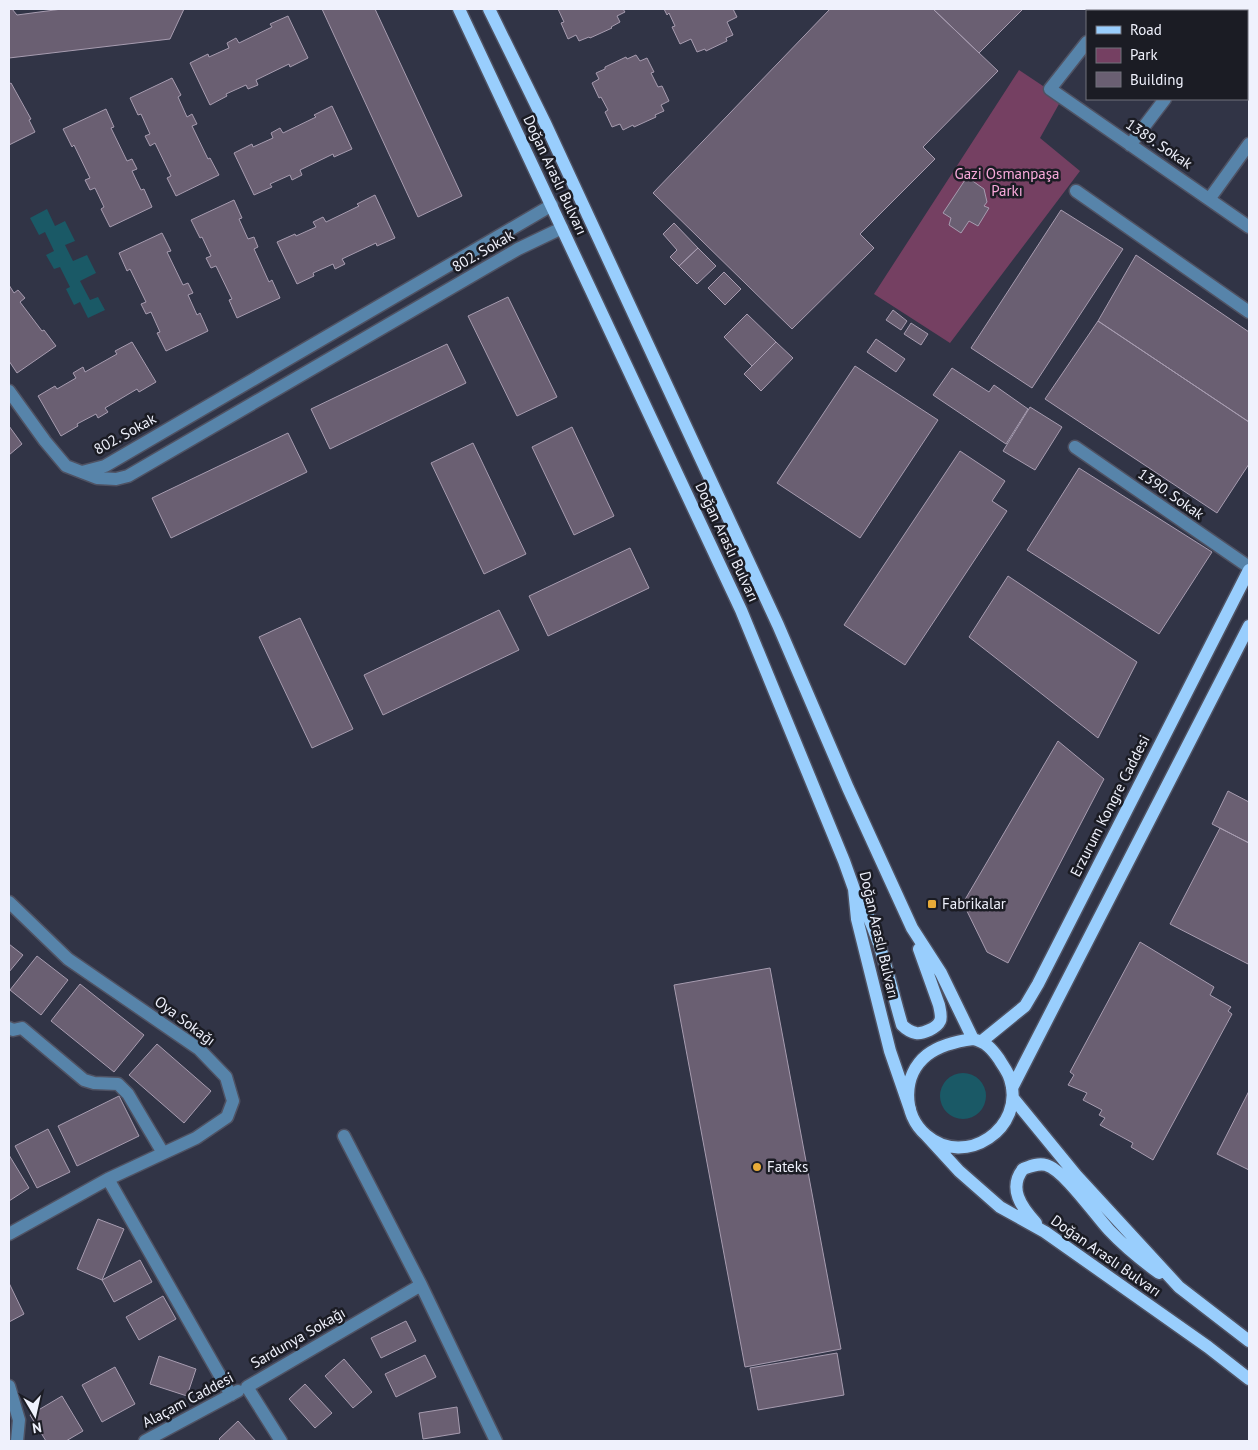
<svg xmlns="http://www.w3.org/2000/svg" width="1258" height="1450" font-family="'PT Sans',sans-serif">
<style>
.green{fill:#754062}
.water{fill:#1a5966}
.building{fill:#6a5f72;stroke:#a79cb0}
.lines{fill:none;stroke-linecap:round;stroke-linejoin:round}
.minor-casing{stroke:#4f5263;stroke-width:15}
.major-casing{stroke:#4f5263;stroke-width:15}
.minor{stroke:#5784aa;stroke-width:12}
.major{stroke:#99cefd;stroke-width:12}
.poi-dot{fill:#e9ab38;stroke:#1b1c24;stroke-width:2}
.labels{text-anchor:middle;stroke-width:5;stroke-linejoin:round;paint-order:stroke}
.street-label{font-size:15px;fill:#eff1fc;stroke:#1b1c24}
.park-label{font-size:15px;fill:#f9aadb;stroke:#1b1c24}
.poi-label{font-size:15px;fill:#eff1fc;stroke:#1b1c24;text-anchor:start}
</style>
<rect width="100%" height="100%" fill="#313446"/>
<!-- green -->
<path class="green" d="M1019 70 1043 86 1059 104 1040 138 1080 171 950 343 874 294Z"/>
<!-- water -->
<path class="water" d="M47 209 55 226 65 221 75 241 65 245 73 261 87 255 96 273 80 281 90 300 98 297 105 310 88 318 80 302 74 305 66 289 70 287 60 267 54 269 46 255 54 251 45 232 39 235 30 218Z
M940 1096a23 23 0 1 1 46 0a23 23 0 1 1-46 0Z"/>
<!-- building -->
<path class="building" d="M9 9H12L17 15 62 9H184L170 39 9 58Z
M322 9H375L462 196 418 217Z
M558 9H623L625 12 617 16 620 22 611 27 612 28 590 38 589 37 579 41 576 35 568 39 561 23 564 22Z
M664 9H733L737 17 727 22 733 35 726 38 727 41 706 51 705 49 697 52 691 39 680 44 672 27 675 26 669 13 667 15Z
M830 9H933L998 71 923 147 935 159 860 234 874 248 792 329 653 193Z
M933 9H1023L979 53Z
M288 16 308 58 290 67 289 64 256 80 258 85 248 89 246 85 226 94 227 96 210 105 190 63 208 54 209 57 229 48 227 43 236 38 239 43 272 27 270 24Z
M636 55 640 61 647 58 654 72 651 73 658 87 662 86 669 101 661 105 664 111 655 115 656 117 634 127 633 125 623 130 620 124 612 127 605 112 608 110 601 97 599 98 592 83 599 79 596 73 605 69V67L626 57 627 59Z
M172 78 181 95 178 97 187 117 192 114 197 124 192 126 208 159 210 158 219 175 176 196 167 178 171 176 155 143 150 146 145 136 150 134 141 114 138 115 130 98Z
M11 83 31 119 29 120 35 132 9 145V84Z
M332 106 352 149 334 157 333 154 300 170 302 175 292 180 290 175 270 184 272 187 254 195 234 153 252 144 253 147 273 138 271 133 280 128 283 133 316 117 314 115Z
M106 109 114 127 111 128 127 161 132 159 137 169 132 171 141 190 144 189 152 207 110 227 101 209 104 207 95 188 90 190 85 180 90 178 74 145 72 147 63 129Z
M967 177 984 189 987 202 984 206 989 208 978 226 969 221 961 233 949 225 951 218 943 213Z
M375 195 395 238 377 246 376 243 342 259 345 264 335 269 333 264 313 273 314 276 297 284 277 242 295 234 296 236 316 227 313 222 323 217 326 222 359 206 357 204Z
M234 200 242 218 239 219 248 239 254 237 258 247 254 249 269 282 272 280 280 298 237 318 229 300 232 299 216 266 211 268 206 258 211 256 202 237 200 238 191 220Z
M1061 210 1123 249 1032 388 971 348Z
M674 223 698 248 679 266 670 257 677 250 663 234Z
M162 233 171 251 167 252 183 285 188 283 193 293 188 295 197 315 200 313 208 331 166 351 157 333 160 332 151 312 146 314 141 304 146 302 130 269 127 271 119 253Z
M698 248 716 266 697 284 679 266Z
M1136 255 1249 332V422L1098 321Z
M724 272 741 289 725 305 708 288Z
M9 285 14 293 18 290 25 298 20 302 42 331 44 330 56 346 17 373 9 361Z
M508 297 557 397 517 416 468 316Z
M893 310 907 321 901 330 886 320Z
M747 314 776 342 752 366 724 337Z
M1098 321 1249 422V464L1217 513 1045 399Z
M911 323 928 334 921 345 904 334Z
M876 339 905 359 896 372 867 352Z
M132 342 156 382 139 392 137 389 105 408 108 412 98 418 96 414 77 424 78 426 61 436 38 396 55 386 57 389 76 378 73 373 83 367 85 372 117 354 115 351Z
M776 342 793 358 761 391 744 374Z
M447 344 466 383 330 449 311 409Z
M855 366 938 420 860 538 777 483Z
M952 368 989 392 994 385 1028 409 1006 444 933 395Z
M1030 407 1062 427 1035 470 1003 451Z
M9 426 22 444 9 455Z
M572 427 614 516 574 535 532 447Z
M288 433 307 472 171 538 152 498Z
M473 443 526 554 484 574 431 463Z
M960 451 1005 481 992 501 1007 511 905 665 844 625Z
M1079 468 1212 552 1159 634 1027 550Z
M630 548 649 588 548 636 529 596Z
M1008 576 1137 662 1098 738 969 637Z
M499 610 519 650 383 715 364 675Z
M300 618 353 729 312 748 259 637Z
M1058 741 1104 779 1008 963 987 952 963 903Z
M1228 791 1249 802V843L1212 824Z
M1220 828 1249 843V961L1248 964 1170 924Z
M1140 942 1214 987 1210 995 1231 1007 1228 1011 1232 1014 1153 1160 1131 1147 1133 1143 1100 1125 1105 1118 1099 1115 1102 1110 1083 1100 1087 1093 1068 1085 1074 1075 1070 1072Z
M9 944 23 955 9 972Z
M37 956 68 980 41 1015 10 990Z
M770 968 841 1349 745 1367 674 985Z
M80 984 144 1035 114 1072 51 1021Z
M157 1044 211 1091 184 1123 129 1075Z
M1249 1091V1170L1217 1154Z
M119 1096 139 1136 77 1166 58 1126Z
M48 1129 70 1172 37 1188 15 1146Z
M9 1155 29 1188 9 1201Z
M98 1219 124 1229 102 1280 77 1269Z
M140 1260 152 1282 114 1302 102 1280Z
M9 1283 24 1314 9 1322Z
M163 1296 176 1319 139 1340 126 1317Z
M406 1321 416 1341 381 1358 371 1338Z
M837 1353 844 1395 758 1410 750 1368Z
M425 1355 436 1377 396 1397 385 1374Z
M159 1356 196 1369 187 1396 150 1384Z
M344 1359 372 1392 353 1408 325 1376Z
M115 1367 135 1404 102 1422 82 1385Z
M305 1384 332 1413 315 1428 289 1399Z
M62 1396 83 1431 66 1441H46L30 1415Z
M457 1407 460 1433 423 1439 419 1413Z
M238 1421 256 1441H221L219 1439Z"/>
<g class="lines">
<defs>
<path id="minor" d="M1111 11 1113 9
M1231 11 1233 9
M1087 42 1050 89 1249 227
M1130 145 1165 99
M1076 191 1249 312
M1210 198 1249 144
M9 391 45 441 66 466 97 478 116 479 128 476 518 249 562 228
M1075 447 1249 567
M82 472 105 466 552 205
M9 902 68 959 199 1049 226 1077 233 1101 227 1117 196 1138 108 1179
M9 1028 13 1030 22 1028 84 1080 94 1083 118 1084 128 1094 163 1153
M344 1136 421 1285 496 1441
M9 1234 108 1179 231 1395
M9 1386 19 1420 17 1441
M145 1441 238 1391
M281 1441 247 1387 421 1285"/>
<path id="major" d="M459 9 741 610 844 861 854 889 857 919 890 1051 910 1109
M489 9 545 123 778 625 848 788 912 928 941 973 973 1039
M856 893C880 932 889 981 902 1025 906 1029 910 1032 916 1033 923 1034 937 1028 940 1021 942 1017 940 1010 939 1005L919 949
M973 1039C986 1042 992 1049 999 1059 1003 1066 1008 1072 1010 1079 1026 1128 965 1169 926 1135 902 1114 902 1075 927 1055 940 1045 958 1041 973 1039Z
M982 1041 1025 1006 1038 984 1249 570
M1012 1088 1249 626
M1013 1098 1076 1175 1179 1287 1249 1341
M926 1135 959 1171 1000 1207 1045 1232 1208 1347 1249 1379
M1036 1223C1021 1207 1008 1188 1023 1169 1031 1166 1038 1163 1046 1165 1064 1170 1095 1215 1109 1230 1124 1246 1141 1260 1159 1273"/>
</defs>
<!-- minor casing -->
<use href="#minor" class="minor-casing"/>
<!-- major casing -->
<use href="#major" class="major-casing"/>
<!-- minor -->
<use href="#minor" class="minor"/>
<!-- major -->
<use href="#major" class="major"/>
</g>
<!-- markers -->
<g class="poi-dot">
<rect x="927" y="899" width="10" height="10" rx="2.5"/>
<circle cx="757" cy="1167" r="5"/>
</g>
<g class="labels">
<!-- street labels -->
<g class="street-label">
<text transform="translate(1159 144) rotate(34)" y="5">1389. Sokak</text>
<text transform="translate(555 175) rotate(65)" y="5">Doğan Araslı Bulvarı</text>
<text transform="translate(483 251) rotate(-30)" y="5">802. Sokak</text>
<text transform="translate(125 434) rotate(-29)" y="5">802. Sokak</text>
<text transform="translate(1171 494) rotate(35)" y="5">1390. Sokak</text>
<text transform="translate(727 542) rotate(65)" y="5">Doğan Araslı Bulvarı</text>
<text transform="translate(1110 806) rotate(-63)" y="5">Erzurum Kongre Caddesi</text>
<text transform="translate(879 935) rotate(77)" y="5">Doğan Araslı Bulvarı</text>
<text transform="translate(185 1021) rotate(37)" y="5">Oya Sokağı</text>
<text transform="translate(1106 1256) rotate(35)" y="5">Doğan Araslı Bulvarı</text>
<text transform="translate(298 1338) rotate(-30)" y="5">Sardunya Sokağı</text>
<text transform="translate(188 1400) rotate(-28)" y="5">Alaçam Caddesi</text>
</g>
<!-- park labels -->
<g class="park-label">
<text x="1007" y="179">Gazi Osmanpaşa<tspan x="1007" dy="17">Parkı</tspan></text>
</g>
<!-- poi labels -->
<g class="poi-label">
<text x="942" y="909">Fabrikalar</text>
<text x="767" y="1172">Fateks</text>
</g>
</g>
<!-- border -->
<rect width="1258" height="1450" fill="none" stroke="#eff1fc" stroke-width="20"/>
<!-- legend -->
<rect x="1086" y="10" width="162" height="90" fill="#1b1c24" stroke="#70717a"/>
<rect x="1096" y="26" width="25" height="8" fill="#99cefd" stroke="#70717a"/>
<text x="1130" y="35" font-size="15" fill="#eff1fc">Road</text>
<rect x="1096" y="48" width="25" height="15" fill="#754062" stroke="#70717a"/>
<text x="1130" y="60" font-size="15" fill="#eff1fc">Park</text>
<rect x="1096" y="72" width="25" height="15" fill="#6a5f72" stroke="#70717a"/>
<text x="1130" y="85" font-size="15" fill="#eff1fc">Building</text>
<!-- north arrow -->
<g transform="translate(35 1415) rotate(171)" stroke="#1b1c24" stroke-width="4" paint-order="stroke">
<path d="M0-4L9 19L0 12L-9 19Z" fill="#eff1fc"/>
<text y="-8" font-size="14" font-weight="bold" text-anchor="middle" fill="#eff1fc">N</text>
</g>
</svg>
